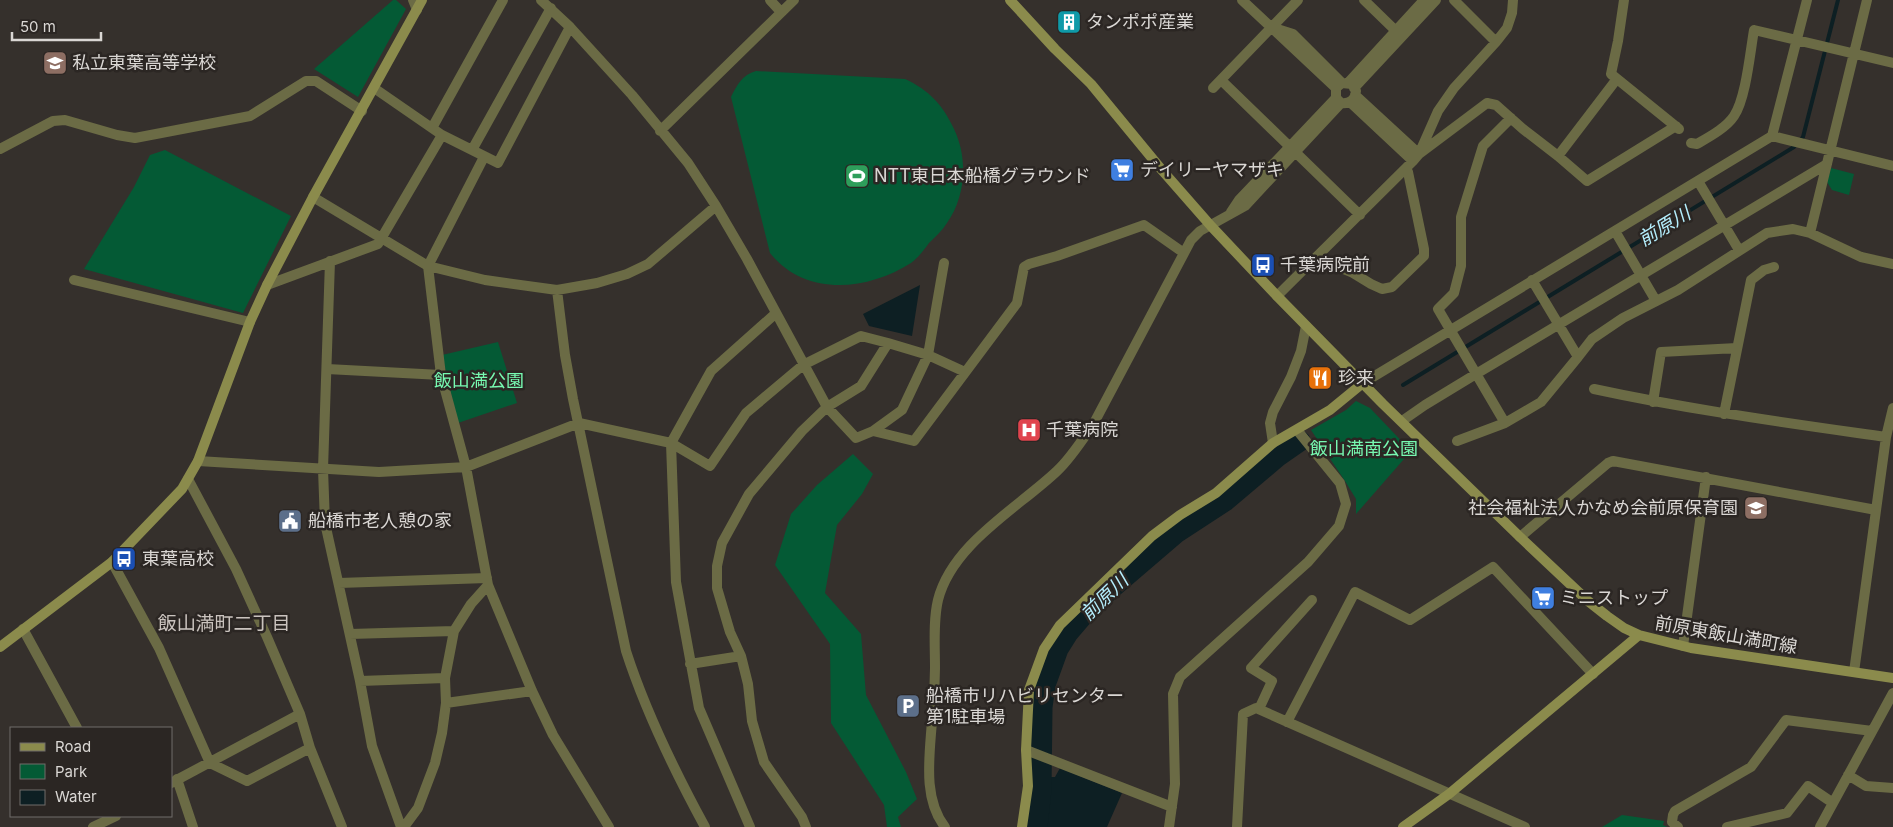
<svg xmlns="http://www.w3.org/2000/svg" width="1893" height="827" font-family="Inter,'Noto Sans JP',sans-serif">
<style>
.green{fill:#045a35}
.water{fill:#0d1f23}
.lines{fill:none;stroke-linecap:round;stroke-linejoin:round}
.stream{stroke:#0d1f23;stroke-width:4}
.river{stroke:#0d1f23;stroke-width:21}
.street{stroke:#6b6b45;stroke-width:10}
.secondary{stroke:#8b8b4c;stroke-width:10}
.labels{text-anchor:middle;stroke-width:5;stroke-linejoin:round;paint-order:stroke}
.poi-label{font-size:18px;fill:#dad7d4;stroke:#2b2623;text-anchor:start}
.park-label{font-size:18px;fill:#77f9b1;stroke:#2b2623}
.street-label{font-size:18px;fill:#dad7d4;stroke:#2b2623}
.water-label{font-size:19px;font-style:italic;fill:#b5effe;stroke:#2b2623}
.neighbourhood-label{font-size:19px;fill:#cac3be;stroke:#2b2623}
</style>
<rect width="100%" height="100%" fill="#35302c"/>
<!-- green -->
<path class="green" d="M393 0H396L406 9 358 97 314 69Z
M756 71 905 79C929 90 943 105 954 129 968 158 966 196 947 223 942 231 935 237 929 243 924 250 918 258 911 263 867 291 805 297 770 253L731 97C737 85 742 75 756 71Z
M165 150 291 216 243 313 84 269 134 187 150 155Z
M1831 168 1854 174 1849 195 1832 190 1827 182Z
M498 342 517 403 458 423 442 355Z
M1356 401 1370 408 1411 451 1356 514V499L1345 481 1311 430 1346 410Z
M853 454 873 474 862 494 837 525 825 593 861 634 866 695 906 772 917 799 898 817 901 827H887L884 805 831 723 830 644 775 565 791 514 817 485Z
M1622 815 1664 821 1663 825 1667 827H1602Z"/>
<!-- water -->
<path class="water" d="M920 285 912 336 869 326 863 314Z
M1060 768 1122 793 1107 827H1045L1043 818 1046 777H1055Z"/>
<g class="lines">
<!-- stream -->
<path class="stream" d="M1403 385 1794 147 1803 137 1838 0"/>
<!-- river -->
<path class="river" d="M1037 827 1041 790 1042 707 1045 685 1058 649 1068 633 1086 612 1106 593 1176 533 1225 501 1277 457 1300 441"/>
<!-- street -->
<path class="street" d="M413 0 417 10
M541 0 570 27 632 95 688 163 716 206 747 259 827 407 856 438 873 431 902 410 928 355 944 263
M770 0 781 12
M1242 0 1336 88
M1364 0 1399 34
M1454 0 1496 42
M1624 0 1618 41 1611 74 1679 129
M1271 27 1293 34 1342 83 1352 84 1356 91C1355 100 1350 104 1341 103L1336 98V88L1342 83
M1221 80 1360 215
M1348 83 1424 0
M374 88 442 135 498 163 570 27
M1213 88 1298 0
M1354 88 1436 0
M1355 95 1419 154
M1350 102 1413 161
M432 128 503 0
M660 131 794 0
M1772 136 1893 166
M1691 143 1697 144C1709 137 1726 128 1734 116 1746 98 1750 53 1754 30L1893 63
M0 149 53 121 65 120 117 135 135 138 250 116 306 81H316L362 111
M472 150 551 8
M1419 154 1487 103 1496 105 1523 129 1558 156 1616 80
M1558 156 1587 181 1676 126
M484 157 428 266 441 375 466 467 488 585 532 691 553 735 609 827
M1698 181 1739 250
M313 197 428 266 485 280 557 290 597 283 627 274 648 264 716 206
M1231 212 1239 200 1336 98
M1615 231 1656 301
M1810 233 1867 0
M1317 258 1353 273 1371 284 1382 289 1392 287 1424 256V249L1408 172 1406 169
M330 261 323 469 325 523 360 681 372 746 401 827
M74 280 250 322
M267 285 378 244 442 135
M557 290 565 355 573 399 626 651C646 713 674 770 705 827
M1277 296 1413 161 1419 154 1438 111 1454 88 1496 42 1507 28 1512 13 1513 0
M1578 357 1592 339 1623 318 1678 290 1767 233 1793 229 1810 233 1861 257 1893 264
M327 369 441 375
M1363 383 1772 136 1807 0
M1594 389C1691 410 1788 423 1886 437
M1653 402 1661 352 1737 348
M1724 414 1751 280 1764 270 1774 267
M1402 421 1425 405 1476 374 1827 164
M1505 423 1438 309 1454 293 1461 266V217L1483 146 1511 118
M873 431 914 441 1017 303 1024 267 1029 264 1057 256 1144 225 1184 253
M1457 441 1505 423 1541 402 1578 357 1532 280
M1273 443 1270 423 1273 412 1291 377 1301 351 1306 326
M198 461 379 472 466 467 579 423 671 443 710 466 746 413 803 365 861 336 888 343 928 355 965 372
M188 479 236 569 267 637 300 714 310 748 342 827
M1520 537 1608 463 1613 461 1876 510
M112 562 159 648 210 763 247 781 310 748
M339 583 487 578
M23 629 77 728
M350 634 454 631
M1683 646 1706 477
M690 664 741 656
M1854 672 1886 437 1893 408
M360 681 445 678
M446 703 532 691
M1259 709 1272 681 1251 668 1312 600
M1287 722 1355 592 1410 620 1493 567 1593 674
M1026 750 1172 807
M1848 775 1866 786 1893 788
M177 779 193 827
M171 783 300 714
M93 827 116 816
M404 827 418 808 435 763 442 733 446 703 445 678 454 631 471 604 488 585
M750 827 699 708 676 582 671 443 711 371 775 314
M806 827 802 817 764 762 752 721 748 684 741 656 730 632 717 588V566L722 543 749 494 802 431 827 407 861 386 888 343
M945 827C922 798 930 754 932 720 934 703 935 685 935 668 935 645 933 621 938 600 952 544 1018 508 1057 471 1071 458 1083 439 1094 423L1191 240 1200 231 1245 206 1341 103
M1169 827 1175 784 1173 694 1180 677 1308 562 1339 526 1346 504 1340 483 1297 430
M1237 827 1243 714 1256 708 1525 827
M1678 827 1672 822 1673 815 1675 811 1751 767 1786 720 1872 731
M1727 827 1787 813 1808 786 1833 803
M1820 827 1893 693"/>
<!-- secondary -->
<path class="secondary" d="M1010 0 1055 49 1091 84 1161 169 1211 226 1277 296 1383 404 1520 537 1588 601 1607 616 1624 628 1639 635 1691 648 1893 678
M0 647 112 562 182 489 198 461 250 322 267 285 313 197 422 0
M1022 827 1028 786 1026 750 1029 690 1044 649 1060 625 1152 536 1180 515 1216 493 1273 443 1330 410 1363 383
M1403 827 1449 794 1639 635"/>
</g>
<!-- icons -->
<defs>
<symbol id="building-square" viewBox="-11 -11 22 22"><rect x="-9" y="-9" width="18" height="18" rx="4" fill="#0f9aa8" stroke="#2b2623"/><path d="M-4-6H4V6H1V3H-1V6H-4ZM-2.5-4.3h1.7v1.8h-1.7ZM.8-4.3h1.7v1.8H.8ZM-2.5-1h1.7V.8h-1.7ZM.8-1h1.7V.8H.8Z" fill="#fff"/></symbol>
<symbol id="school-square" viewBox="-11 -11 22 22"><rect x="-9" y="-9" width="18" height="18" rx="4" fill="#8d6e63" stroke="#2b2623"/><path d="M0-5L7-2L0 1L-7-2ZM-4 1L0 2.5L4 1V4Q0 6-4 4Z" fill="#fff"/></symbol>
<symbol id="supermarket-square" viewBox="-11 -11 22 22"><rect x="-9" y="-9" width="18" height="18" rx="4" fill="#3f7fe0" stroke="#2b2623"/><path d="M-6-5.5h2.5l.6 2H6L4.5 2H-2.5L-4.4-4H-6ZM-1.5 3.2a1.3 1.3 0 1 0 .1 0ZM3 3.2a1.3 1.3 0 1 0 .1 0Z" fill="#fff"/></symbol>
<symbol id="stadium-square" viewBox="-11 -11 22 22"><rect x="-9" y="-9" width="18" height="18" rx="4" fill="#2e9e5b" stroke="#2b2623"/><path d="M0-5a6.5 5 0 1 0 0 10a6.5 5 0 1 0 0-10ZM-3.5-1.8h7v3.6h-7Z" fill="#fff"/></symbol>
<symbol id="bus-square" viewBox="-11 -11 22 22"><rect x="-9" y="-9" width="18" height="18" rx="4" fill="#1a4fb4" stroke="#2b2623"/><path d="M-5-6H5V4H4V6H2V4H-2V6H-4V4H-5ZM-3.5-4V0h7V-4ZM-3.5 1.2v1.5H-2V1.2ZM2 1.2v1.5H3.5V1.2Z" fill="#fff"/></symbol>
<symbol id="restaurant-square" viewBox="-11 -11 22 22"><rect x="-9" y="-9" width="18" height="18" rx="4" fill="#e8710a" stroke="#2b2623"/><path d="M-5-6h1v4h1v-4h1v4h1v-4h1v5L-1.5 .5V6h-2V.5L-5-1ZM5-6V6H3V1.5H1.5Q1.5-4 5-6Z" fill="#fff"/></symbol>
<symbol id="hospital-square" viewBox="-11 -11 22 22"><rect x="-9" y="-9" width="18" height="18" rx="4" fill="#e0444e" stroke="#2b2623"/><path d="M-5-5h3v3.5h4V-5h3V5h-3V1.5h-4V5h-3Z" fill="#fff"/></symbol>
<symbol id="civic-square" viewBox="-11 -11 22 22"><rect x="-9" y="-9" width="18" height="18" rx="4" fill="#5c6f8a" stroke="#2b2623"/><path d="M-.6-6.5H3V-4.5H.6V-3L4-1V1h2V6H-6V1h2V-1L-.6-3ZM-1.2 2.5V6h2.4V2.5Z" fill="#fff"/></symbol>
<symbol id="parking-square" viewBox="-11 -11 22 22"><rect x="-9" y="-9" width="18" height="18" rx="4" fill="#5c6f8a" stroke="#2b2623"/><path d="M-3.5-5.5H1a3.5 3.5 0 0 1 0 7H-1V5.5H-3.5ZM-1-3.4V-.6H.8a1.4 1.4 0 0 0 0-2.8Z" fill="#fff"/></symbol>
</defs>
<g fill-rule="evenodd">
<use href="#building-square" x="1055" y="8" width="28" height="28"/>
<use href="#school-square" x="41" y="49" width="28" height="28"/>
<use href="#supermarket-square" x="1108" y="156" width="28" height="28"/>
<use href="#stadium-square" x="843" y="162" width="28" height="28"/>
<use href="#bus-square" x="1249" y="251" width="28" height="28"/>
<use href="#restaurant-square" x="1306" y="364" width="28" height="28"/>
<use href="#hospital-square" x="1015" y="416" width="28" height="28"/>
<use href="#school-square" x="1742" y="494" width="28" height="28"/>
<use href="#civic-square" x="276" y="507" width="28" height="28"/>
<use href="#bus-square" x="110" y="545" width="28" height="28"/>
<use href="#supermarket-square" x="1529" y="584" width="28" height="28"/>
<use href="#parking-square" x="894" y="692" width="28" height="28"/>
</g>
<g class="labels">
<!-- poi labels -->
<g class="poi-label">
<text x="1086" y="28">タンポポ産業</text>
<text x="72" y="69">私立東葉高等学校</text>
<text x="1140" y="176">デイリーヤマザキ</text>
<text x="874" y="182">NTT東日本船橋グラウンド</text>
<text x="1280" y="271">千葉病院前</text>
<text x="1338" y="384">珍来</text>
<text x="1046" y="436">千葉病院</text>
<text x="1738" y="514" text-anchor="end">社会福祉法人かなめ会前原保育園</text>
<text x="308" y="527">船橋市老人憩の家</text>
<text x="142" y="565">東葉高校</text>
<text x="1560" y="604">ミニストップ</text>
<text x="926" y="702">船橋市リハビリセンター<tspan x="926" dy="21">第1駐車場</tspan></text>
</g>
<!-- park labels -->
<g class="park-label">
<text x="479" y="387">飯山満公園</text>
<text x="1364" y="455">飯山満南公園</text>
</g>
<!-- street labels -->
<g class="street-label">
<text transform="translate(1726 635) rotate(10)" y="6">前原東飯山満町線</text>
</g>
<!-- water labels -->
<g class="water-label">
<text transform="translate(1664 226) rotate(-31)" y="7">前原川</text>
<text transform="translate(1104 597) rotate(-44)" y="7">前原川</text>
</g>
<!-- neighbourhood labels -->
<g class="neighbourhood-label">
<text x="224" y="630">飯山満町二丁目</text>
</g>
</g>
<!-- legend -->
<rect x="10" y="727" width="162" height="90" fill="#2b2623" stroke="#716d6a"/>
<rect x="20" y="743" width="25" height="8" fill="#8b8b4c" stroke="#716d6a"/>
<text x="55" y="752" font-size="15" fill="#dad7d4">Road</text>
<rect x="20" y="764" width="25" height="15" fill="#045a35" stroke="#716d6a"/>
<text x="55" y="777" font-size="15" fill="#dad7d4">Park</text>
<rect x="20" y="790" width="25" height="15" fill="#0d1f23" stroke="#716d6a"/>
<text x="55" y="802" font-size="15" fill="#dad7d4">Water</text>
<!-- scale -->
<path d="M12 32v8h89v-8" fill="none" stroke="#dad7d4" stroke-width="2.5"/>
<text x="20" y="32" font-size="15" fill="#dad7d4" stroke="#2b2623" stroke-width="4" paint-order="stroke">50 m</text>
</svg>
